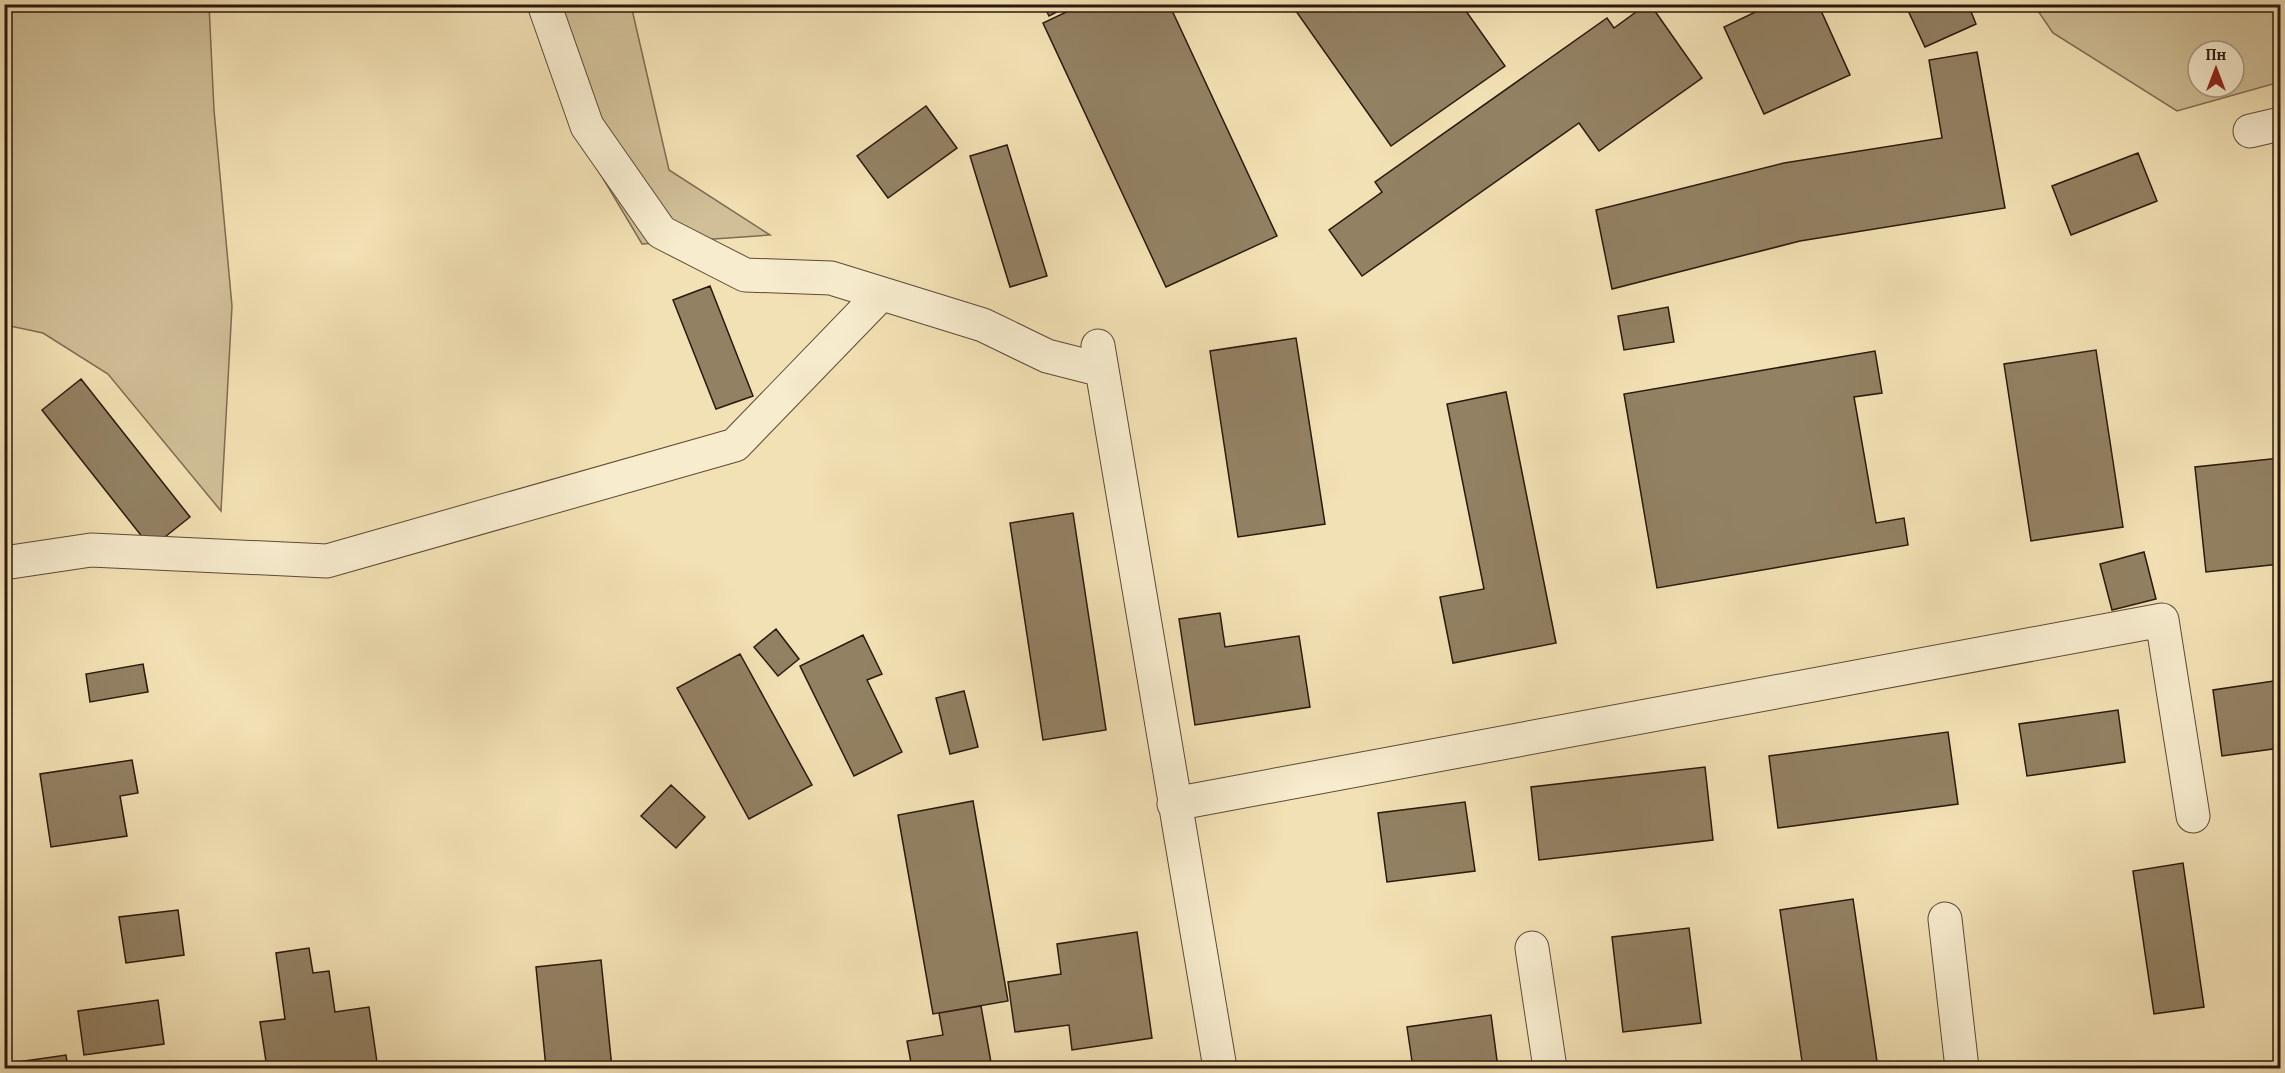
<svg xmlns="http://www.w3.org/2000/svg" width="2285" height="1073" font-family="'Gentium Book Plus',serif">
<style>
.green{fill:#d0bf97;stroke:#7e6c52;stroke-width:1.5;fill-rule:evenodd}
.building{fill:#928163;stroke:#2b180c;stroke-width:1.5}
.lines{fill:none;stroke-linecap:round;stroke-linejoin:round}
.minor-casing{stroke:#5d4a36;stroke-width:35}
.minor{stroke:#f7ecce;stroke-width:33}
</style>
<rect width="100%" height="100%" fill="#f2e1b4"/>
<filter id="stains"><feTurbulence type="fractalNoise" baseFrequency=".00333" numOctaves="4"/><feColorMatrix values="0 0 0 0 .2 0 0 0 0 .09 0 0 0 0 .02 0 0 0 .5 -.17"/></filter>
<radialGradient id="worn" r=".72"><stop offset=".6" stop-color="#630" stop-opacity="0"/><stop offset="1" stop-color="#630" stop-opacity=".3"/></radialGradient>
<!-- green -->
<path class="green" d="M4 5H209L214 110 232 306 221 511 108 374 43 333 5 325Z
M553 5H631L669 170 770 235 642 244 570 123Z
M2034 5H2280V82L2177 111 2053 33ZM2198 51H2234V87H2198Z"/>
<!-- building -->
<path class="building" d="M1043 4H1072L1049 16Z
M1083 4H1169L1277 236 1166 287 1043 23Z
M1291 4H1461L1505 66 1391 146Z
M1647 4H1650L1702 78 1599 151 1579 123 1362 276 1329 230 1382 192 1375 182 1607 18 1614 28Z
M1772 4H1818L1850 75 1764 114 1724 27Z
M1905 4H1968L1976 24 1925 47Z
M1977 52 2005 208 1800 241 1612 289 1596 210 1784 163 1942 138 1929 60Z
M926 106 957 148 888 198 857 156Z
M1007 145 1047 276 1010 287 970 156Z
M2138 153 2157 201 2071 235 2052 186Z
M710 286 753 396 716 409 673 300Z
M1668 307 1674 342 1624 350 1618 316Z
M1296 338 1325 524 1238 537 1210 351Z
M2096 350 2123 527 2031 541 2004 364Z
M1875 351 1882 393 1854 397 1876 523 1904 518 1908 545 1657 588 1624 394Z
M81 379 190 517 151 548 42 410Z
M1506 392 1556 643 1453 663 1440 597 1484 589 1447 404Z
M2280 458V564L2206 572 2195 467Z
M1073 513 1106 730 1043 740 1010 523Z
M2144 552 2156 599 2112 610 2100 564Z
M1220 613 1225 647 1299 636 1310 707 1195 725 1179 619Z
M776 629 799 659 778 676 754 647Z
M863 635 882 674 867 680 902 752 854 776 800 666Z
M740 654 812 785 749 819 677 688Z
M143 664 148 692 90 702 86 674Z
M2280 680V748L2222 756 2213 690Z
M964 691 978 747 950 754 936 698Z
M2118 710 2125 762 2027 776 2019 724Z
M1948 732 1958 804 1778 828 1769 756Z
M132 760 138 793 120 796 127 836 51 847 40 774Z
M1705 767 1713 840 1539 860 1531 787Z
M671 785 705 817 676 848 641 816Z
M973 801 1008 1001 933 1014 898 815Z
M1465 802 1475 871 1387 882 1378 813Z
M2183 863 2204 1007 2154 1014 2133 871Z
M1853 899 1878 1068H1803L1780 910Z
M178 910 184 955 126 963 119 917Z
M1689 928 1701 1023 1623 1032 1612 937Z
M1137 932 1152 1038 1072 1050 1069 1025 1015 1032 1008 982 1061 974 1057 944Z
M309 948 313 973 329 971 335 1012 369 1007 377 1062 328 1068H267L260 1022 285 1019 276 953Z
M601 960 612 1068H546L536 967Z
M158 1000 164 1044 84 1055 78 1011Z
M981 1006 992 1068H912L907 1041 943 1035 939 1013Z
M1491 1015 1498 1068H1413L1407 1027Z
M66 1055 68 1068H19L18 1062Z"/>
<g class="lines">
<defs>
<path id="minor" d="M544 4 587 126 661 232 745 275 831 278 983 325 1047 356 1102 370
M2250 131 2280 124
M1098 346 1220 1068
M4 563 91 550 327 561 735 445 881 294
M1174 804 2162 620 2193 816
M1945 919 1962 1068
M1532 948 1550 1068"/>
</defs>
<!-- minor casing -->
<use href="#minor" class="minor-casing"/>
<!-- minor -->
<use href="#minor" class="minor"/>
</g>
<!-- margin -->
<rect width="2285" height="1073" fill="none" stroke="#f2e1b4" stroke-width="24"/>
<rect x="6" y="6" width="2273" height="1061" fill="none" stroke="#2b180c" stroke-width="3"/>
<rect x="12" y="12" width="2261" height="1049" fill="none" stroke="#2b180c" stroke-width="1.5"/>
<!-- north arrow -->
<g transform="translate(2216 69)"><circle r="28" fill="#f7ecce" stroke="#a59780" stroke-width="1.5"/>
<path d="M0-4.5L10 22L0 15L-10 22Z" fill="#8f2418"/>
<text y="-9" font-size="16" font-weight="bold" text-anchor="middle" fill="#2b180c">Пн</text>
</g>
<rect width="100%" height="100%" filter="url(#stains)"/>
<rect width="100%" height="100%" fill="url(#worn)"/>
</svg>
